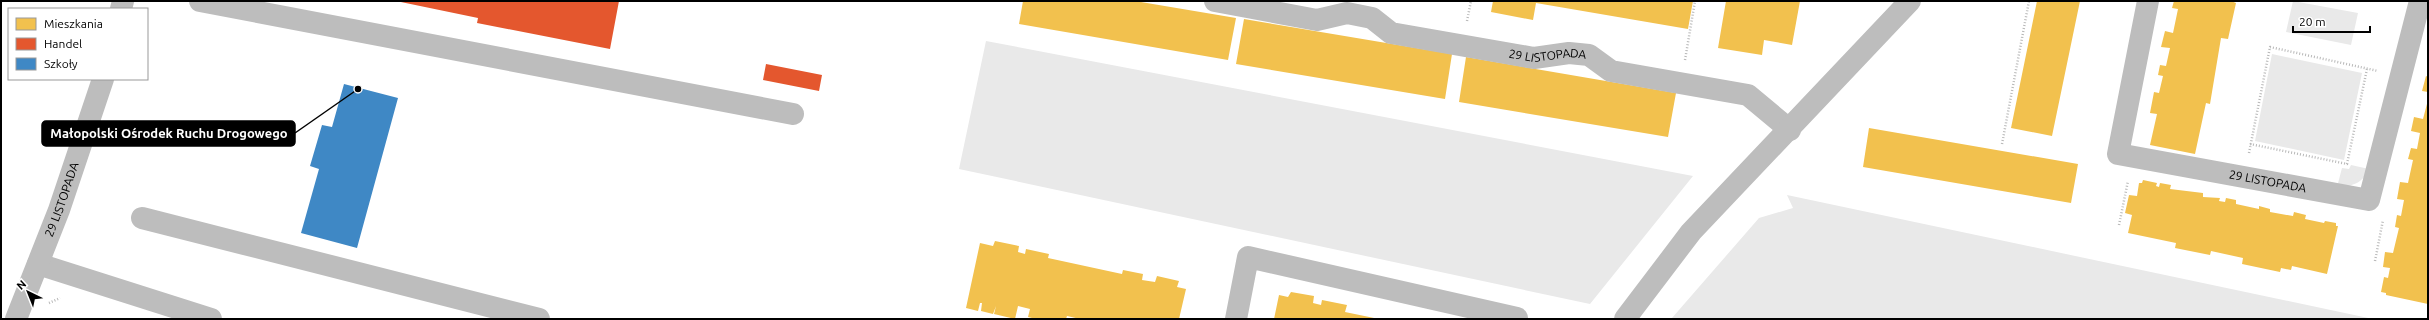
<svg xmlns="http://www.w3.org/2000/svg" width="2429" height="320" font-family="Ubuntu,sans-serif">
<style>
.green{fill:#e9e9e9}
.homes{fill:#f2c14e}
.shops{fill:#e4572e}
.schools{fill:#3f88c5}
.lines{fill:none;stroke-linecap:round;stroke-linejoin:round}
.path{stroke:#b8b8b8;stroke-width:2.5;stroke-dasharray:1 2;stroke-linecap:butt}
.minor{stroke:#bdbdbd;stroke-width:22}
.labels{text-anchor:middle;stroke-width:4;stroke-linejoin:round;paint-order:stroke}
.street-label{font-size:12px;fill:#000;stroke:#fff}
.leader{fill:none;stroke:#000;stroke-width:1.5}
.callout-dot{fill:#000;stroke:#fff;stroke-width:1.5}
.callout{fill:#000;stroke:#000;stroke-width:1.5}
.callout-label{font-size:13px;text-anchor:middle;font-weight:bold;fill:#fff}
</style>
<rect width="100%" height="100%" fill="#fff"/>
<!-- green -->
<path class="green" d="M2293 1 2358 13 2351 45 2286 32Z
M986 41 1693 176 1590 304 959 169Z
M2272 54 2362 73 2344 160 2255 141Z
M2351 165 2369 169C2362 184 2353 186 2337 187L2342 168 2349 169Z
M1787 195 2373 319 1672 318 1759 218 1793 208Z"/>
<!-- homes -->
<path class="homes" d="M1023 1H1135L1236 18 1228 60 1019 24Z
M1493 1H1693L1688 29 1536 3 1533 20 1491 12Z
M1726 1H1800L1792 45 1764 40 1762 55 1718 48Z
M2037 1H2080L2052 136 2011 128Z
M2174 1H2231L2236 3 2228 39 2221 38 2210 104 2206 103 2195 154 2150 145 2157 114 2150 113 2154 92 2159 93 2163 76 2158 75 2160 65 2166 66 2170 48 2161 47 2165 31 2173 33 2178 9 2172 8Z
M1244 19 1452 54 1445 99 1236 64Z
M1466 57 1676 93 1668 137 1459 102Z
M2426 76 2428 77V92L2422 91Z
M2428 100V304L2386 295V293L2381 292 2384 277 2388 278 2390 268 2383 267 2385 252 2393 253 2399 228 2395 227 2397 215 2401 216 2404 200 2397 199 2400 182 2408 183 2413 160 2408 159 2411 148 2417 149 2420 133 2411 131 2414 117 2423 119Z
M1869 128 2078 164 2071 203 1863 167Z
M2143 180 2157 183 2156 186 2159 187 2160 183 2171 185 2170 189 2203 193V197L2220 198 2219 201 2225 202 2226 198 2236 200V204L2259 209V206L2270 209V212L2293 216 2294 212 2306 215 2305 219 2324 223 2325 221 2336 223V226H2338L2327 274 2292 266 2291 270 2281 268 2280 272 2242 264 2243 258 2211 251 2210 255 2175 248 2176 243 2128 233 2132 215 2125 213 2129 195 2137 196 2139 183H2142Z
M995 241 1019 246 1018 252 1025 254 1026 249 1049 254 1048 258 1122 274 1123 270 1143 274 1142 280 1155 282 1157 276 1179 281 1177 287 1186 289 1179 319H1080L1067 316 1066 319H1036L1028 317 1030 309 1018 306 1015 319 994 314 996 306 993 314 981 311 982 303H980L978 311 966 308 980 243 993 246Z
M1291 292 1314 296 1313 303 1321 305 1322 300 1347 305 1345 312 1379 319H1274L1279 295 1288 297Z"/>
<!-- shops -->
<path class="shops" d="M396 1H619L610 49 477 23 478 18Z
M766 64 822 75 819 91 763 80Z"/>
<!-- schools -->
<path class="schools" d="M344 84 398 98 357 248 301 233 319 169 310 166 322 125 332 127Z"/>
<g class="lines">
<!-- path -->
<path class="path" d="M1467 21 1471 1
M1685 60 1695 1
M2002 144 2029 1
M2250 144 2347 164 2367 69
M2249 153 2270 47 2378 71
M2119 225 2128 181
M2375 261 2383 220
M49 303 60 298"/>
<!-- minor -->
<g class="minor">
<path d="M200 1 793 114"/>
<path id="s1" d="M1215 1 1317 20 1347 13 1372 18 1391 33 1534 58 1569 53 1589 55 1611 71 1748 95 1790 130"/>
<path id="s2" d="M2148 1 2118 154 2369 200 2420 1"/>
<path d="M121 9 123 1"/>
<path d="M142 218 539 319"/>
<path d="M38 264 211 319"/>
<path id="s3" d="M16 319 59 210 103 79"/>
<path d="M1236 319 1248 257 1517 318"/>
<path d="M1625 319 1691 232 1910 1"/>
</g>
</g>
<g class="labels">
<!-- street labels -->
<g class="street-label">
<text dy="4" stroke="none"><textPath href="#s1" startOffset="343">29 LISTOPADA</textPath></text>
<text dy="4" stroke="none"><textPath href="#s2" startOffset="308">29 LISTOPADA</textPath></text>
<text dy="4" stroke="none"><textPath href="#s3" startOffset="128">29 LISTOPADA</textPath></text>
</g>
</g>
<!-- callouts -->
<path class="leader" d="M358 89L295 133"/>
<circle class="callout-dot" cx="358" cy="89" r="4"/>
<rect class="callout" x="42" y="121" width="253" height="25" rx="4"/>
<g class="callout-label">
<text x="169" y="138">Małopolski Ośrodek Ruchu Drogowego</text>
</g>
<!-- border -->
<rect width="2429" height="320" fill="none" stroke="#000000" stroke-width="4"/>
<!-- legend -->
<rect x="8" y="8" width="140" height="72" fill="#ffffff" stroke="#999999"/>
<rect x="16" y="18" width="20" height="12" fill="#f2c14e" stroke="#999999"/>
<text x="44" y="28" font-size="12" fill="#000000">Mieszkania</text>
<rect x="16" y="38" width="20" height="12" fill="#e4572e" stroke="#999999"/>
<text x="44" y="48" font-size="12" fill="#000000">Handel</text>
<rect x="16" y="58" width="20" height="12" fill="#3f88c5" stroke="#999999"/>
<text x="44" y="68" font-size="12" fill="#000000">Szkoły</text>
<!-- north arrow -->
<g transform="translate(28 292) rotate(317)" stroke="#ffffff" stroke-width="3" paint-order="stroke">
<path d="M0-3L7 15L0 10L-7 15Z" fill="#000000"/>
<text y="-6" font-size="11" font-weight="bold" text-anchor="middle" fill="#000000">N</text>
</g>
<!-- scale -->
<path d="M2293 26v6h77v-6" fill="none" stroke="#000000" stroke-width="2"/>
<text x="2299" y="26" font-size="12" fill="#000000" stroke="#ffffff" stroke-width="3" paint-order="stroke">20 m</text>
</svg>
